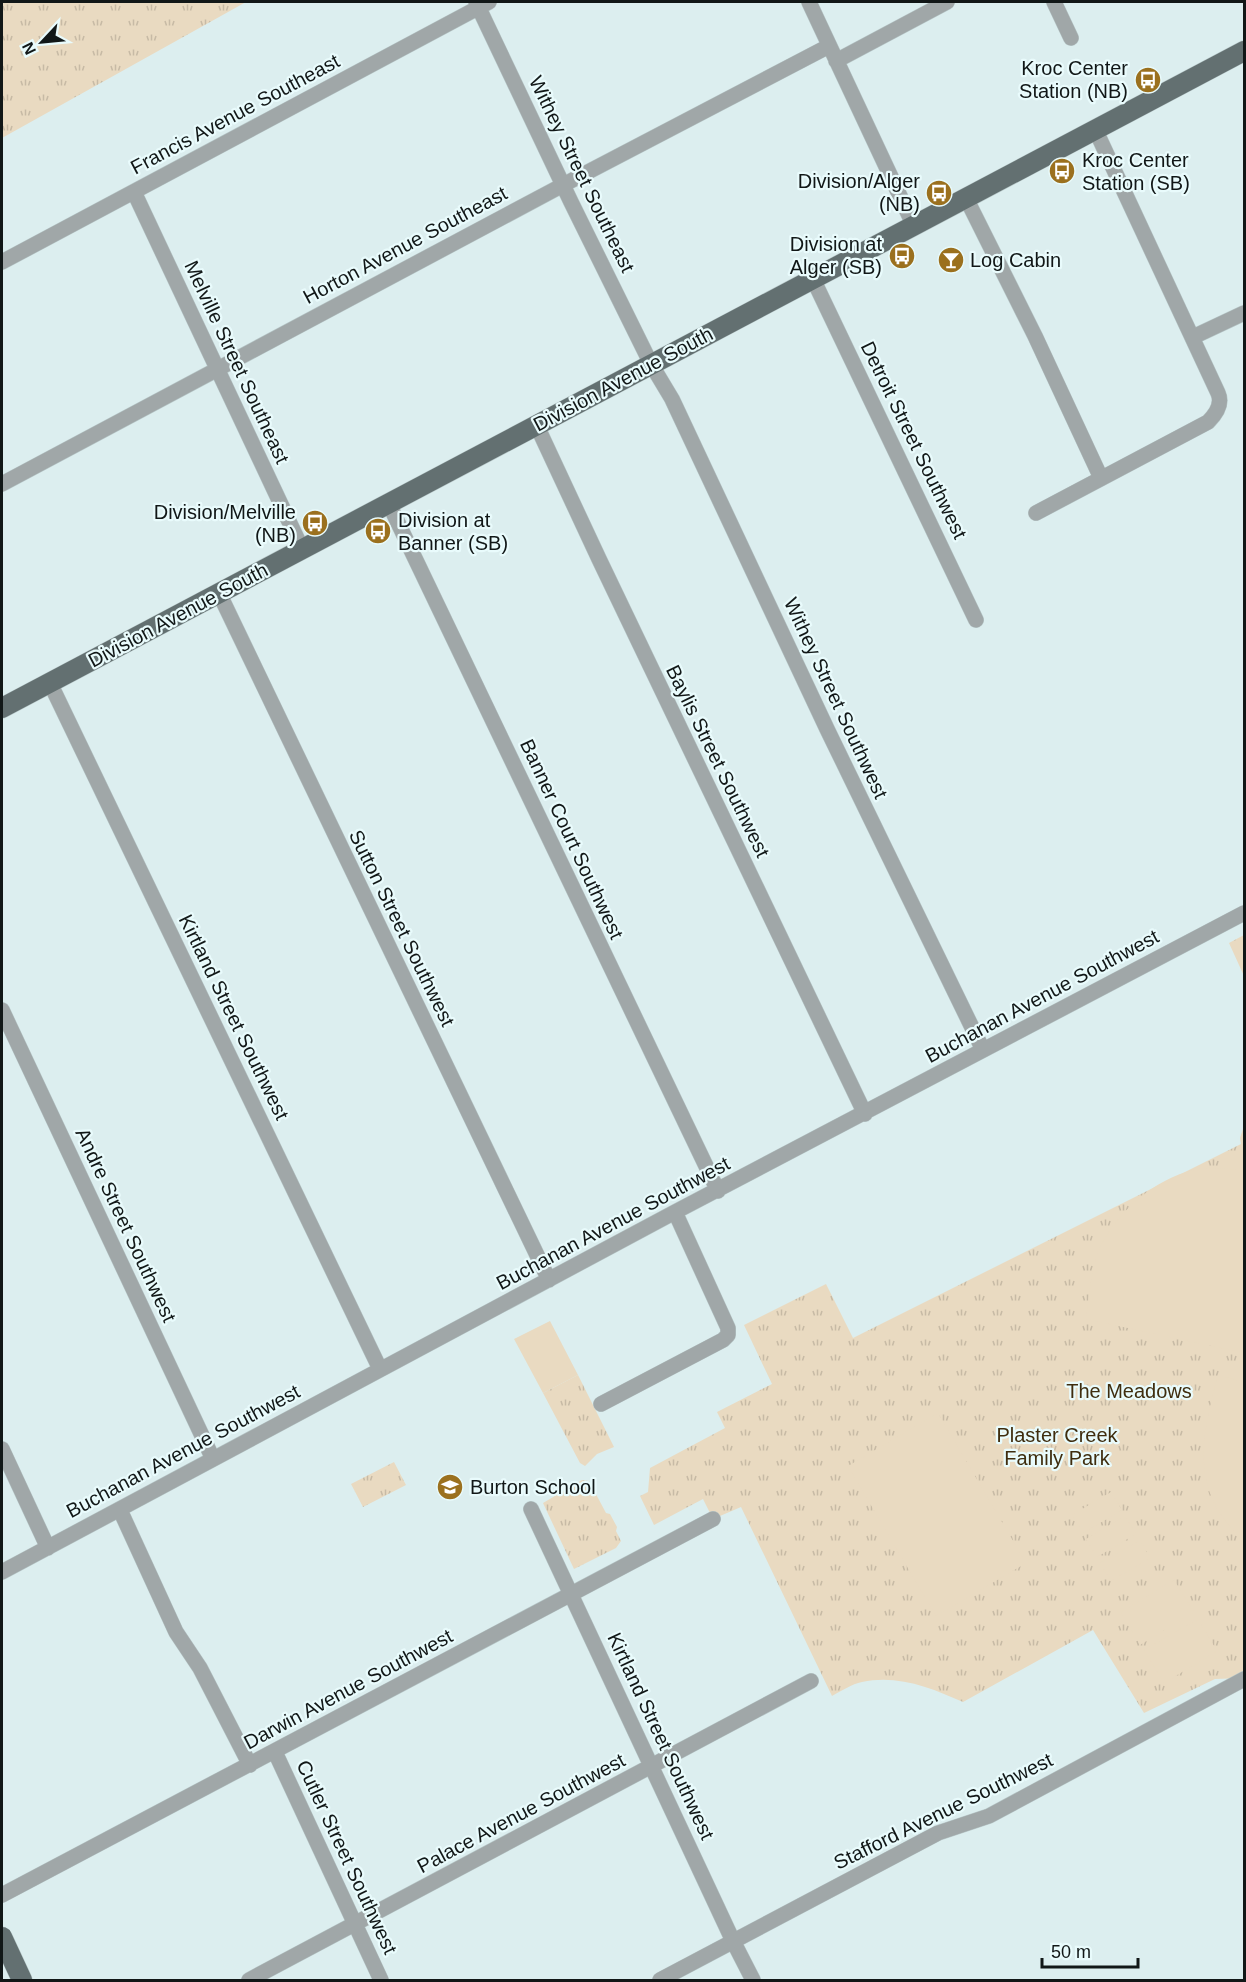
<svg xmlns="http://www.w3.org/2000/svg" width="1246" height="1982" font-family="Arial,sans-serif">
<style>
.park{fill:url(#park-tufts)}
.pitch{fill:#e9dac1}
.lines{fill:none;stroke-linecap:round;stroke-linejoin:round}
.minor-casing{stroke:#b7c7c8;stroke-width:16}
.major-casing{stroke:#b7c7c8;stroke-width:21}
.minor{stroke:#a0a7a8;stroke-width:15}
.major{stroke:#637071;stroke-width:20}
.labels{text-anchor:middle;stroke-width:4.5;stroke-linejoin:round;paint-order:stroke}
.poi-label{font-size:20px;fill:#111717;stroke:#e9fbfc;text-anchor:end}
.street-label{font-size:20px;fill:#111717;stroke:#e9fbfc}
.park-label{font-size:20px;fill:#3f2d0e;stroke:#e9fbfc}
</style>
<defs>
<pattern id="park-tufts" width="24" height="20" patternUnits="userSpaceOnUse" patternTransform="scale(1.5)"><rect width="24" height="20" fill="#e9dac1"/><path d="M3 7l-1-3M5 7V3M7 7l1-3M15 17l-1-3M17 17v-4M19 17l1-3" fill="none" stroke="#c7baa5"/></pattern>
</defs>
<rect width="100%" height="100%" fill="#dceeef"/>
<!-- park -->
<path class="park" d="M2 2H246L2 138Z
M1244 935V976L1229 943Z
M1244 1126V1678L1215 1679 1144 1713 1093 1630 963 1702C932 1688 897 1674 862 1682 852 1684 841 1691 832 1696L741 1507 713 1519 703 1499 654 1525 640 1496 648 1492 650 1468 725 1428 717 1412 772 1384 744 1325 826 1284 853 1338 1241 1144 1240 1138Z
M578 1375 614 1447 597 1454 585 1466 580 1463 543 1393Z
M394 1462 406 1485 363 1507 351 1484Z
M582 1480 589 1481 606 1513 610 1514 617 1527 616 1531 621 1541 616 1548 574 1569 543 1503Z"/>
<!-- pitch -->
<path class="pitch" d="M1213 1168 1244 1170V1353L1086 1319C1089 1298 1090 1275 1097 1255 1111 1218 1148 1184 1186 1172 1194 1169 1204 1169 1213 1168Z
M550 1321 578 1375 543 1393 514 1339Z
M1218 1375 1244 1382V1540C1189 1493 1201 1438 1218 1375Z
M938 1413 1026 1563 936 1616 848 1466Z
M1111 1492 1122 1510 1083 1533 1072 1515Z
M1125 1516 1136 1534 1097 1557 1086 1539Z
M1140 1540 1150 1558 1111 1581 1100 1563Z
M1174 1580 1194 1612 1140 1645 1121 1612Z
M1198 1619 1217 1651 1164 1683 1144 1650Z"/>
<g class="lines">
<defs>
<path id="minor" d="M476 2 571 202 651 364 672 399 827 729 983 1050
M809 2 914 226
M1054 2 1071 38
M836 61 947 2
M134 192 302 549
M966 198 1035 336 1101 478
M2 262 489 2
M813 279 976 620
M1193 337 1244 313
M536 424 599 559 865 1114
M2 484 563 185 829 46
M389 504 718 1191
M1036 513 1208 422C1216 414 1223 404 1218 393L1095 129
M219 593 549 1280
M50 683 380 1369
M2 1010 213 1459
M601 1404 723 1340 728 1335V1328L675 1212
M2 1449 48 1548
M531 1509 733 1941 753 1980
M120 1510 176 1632 200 1668 250 1765
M2 1572 675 1212 1244 913
M275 1752 381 1980
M2 1895 713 1519
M249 1980 811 1681
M660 1980 938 1833 989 1816 1244 1679"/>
<path id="major" d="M2 708 1244 51
M2 1937 22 1980"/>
</defs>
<!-- minor casing -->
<use href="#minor" class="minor-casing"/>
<!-- major casing -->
<use href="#major" class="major-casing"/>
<!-- minor -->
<use href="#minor" class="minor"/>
<!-- major -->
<use href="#major" class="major"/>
</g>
<!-- icons -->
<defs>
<symbol id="bus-disc" viewBox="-11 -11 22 22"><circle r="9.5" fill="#9b701e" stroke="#e9fbfc"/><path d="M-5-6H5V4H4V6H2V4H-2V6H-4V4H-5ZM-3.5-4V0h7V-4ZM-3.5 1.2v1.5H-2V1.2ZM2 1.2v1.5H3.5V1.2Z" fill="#fff"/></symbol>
<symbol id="bar-disc" viewBox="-11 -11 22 22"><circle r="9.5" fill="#9b701e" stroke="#e9fbfc"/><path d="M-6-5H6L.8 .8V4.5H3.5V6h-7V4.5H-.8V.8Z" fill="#fff"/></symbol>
<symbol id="school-disc" viewBox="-11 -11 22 22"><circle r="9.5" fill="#9b701e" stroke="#e9fbfc"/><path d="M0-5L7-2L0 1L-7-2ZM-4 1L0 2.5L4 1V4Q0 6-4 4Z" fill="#fff"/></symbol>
</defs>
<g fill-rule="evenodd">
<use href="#bus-disc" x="1133" y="65" width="30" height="30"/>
<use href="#bus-disc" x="1047" y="156" width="30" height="30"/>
<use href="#bus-disc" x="924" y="178" width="30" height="30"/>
<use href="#bus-disc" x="887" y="241" width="30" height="30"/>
<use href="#bar-disc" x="936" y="245" width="30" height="30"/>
<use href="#bus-disc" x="300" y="508" width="30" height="30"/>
<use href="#bus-disc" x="363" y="516" width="30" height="30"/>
<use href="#school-disc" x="435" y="1472" width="30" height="30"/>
</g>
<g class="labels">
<!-- poi labels -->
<g class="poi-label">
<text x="1128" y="75">Kroc Center<tspan x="1128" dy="23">Station (NB)</tspan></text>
<text x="1082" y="167" text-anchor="start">Kroc Center<tspan x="1082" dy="23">Station (SB)</tspan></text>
<text x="920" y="188">Division/Alger<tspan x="920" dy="23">(NB)</tspan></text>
<text x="882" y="251">Division at<tspan x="882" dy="23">Alger (SB)</tspan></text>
<text x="970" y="267" text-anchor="start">Log Cabin</text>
<text x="296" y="519">Division/Melville<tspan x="296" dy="23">(NB)</tspan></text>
<text x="398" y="527" text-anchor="start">Division at<tspan x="398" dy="23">Banner (SB)</tspan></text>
<text x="470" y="1494" text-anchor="start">Burton School</text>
</g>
<!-- street labels -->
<g class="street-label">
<text transform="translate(235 114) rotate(-28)" y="7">Francis Avenue Southeast</text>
<text transform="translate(582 174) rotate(64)" y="7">Withey Street Southeast</text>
<text transform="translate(405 245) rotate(-28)" y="7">Horton Avenue Southeast</text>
<text transform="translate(237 362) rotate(65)" y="7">Melville Street Southeast</text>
<text transform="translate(623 379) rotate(-28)" y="7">Division Avenue South</text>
<text transform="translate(914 440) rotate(64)" y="7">Detroit Street Southwest</text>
<text transform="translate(178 615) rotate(-28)" y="7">Division Avenue South</text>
<text transform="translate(836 698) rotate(65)" y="7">Withey Street Southwest</text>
<text transform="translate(718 761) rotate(64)" y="7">Baylis Street Southwest</text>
<text transform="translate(572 839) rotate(65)" y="7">Banner Court Southwest</text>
<text transform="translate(402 928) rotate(64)" y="7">Sutton Street Southwest</text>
<text transform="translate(1042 996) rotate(-28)" y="7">Buchanan Avenue Southwest</text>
<text transform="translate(234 1017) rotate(64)" y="7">Kirtland Street Southwest</text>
<text transform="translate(613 1223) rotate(-28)" y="7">Buchanan Avenue Southwest</text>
<text transform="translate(126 1225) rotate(65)" y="7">Andre Street Southwest</text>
<text transform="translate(183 1451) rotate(-28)" y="7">Buchanan Avenue Southwest</text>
<text transform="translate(348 1689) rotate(-28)" y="7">Darwin Avenue Southwest</text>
<text transform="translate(661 1736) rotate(65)" y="7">Kirtland Street Southwest</text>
<text transform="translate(943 1811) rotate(-26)" y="7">Stafford Avenue Southwest</text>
<text transform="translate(521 1813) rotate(-28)" y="7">Palace Avenue Southwest</text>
<text transform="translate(347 1857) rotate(65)" y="7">Cutler Street Southwest</text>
</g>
<!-- park labels -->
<g class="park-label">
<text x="1129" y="1398">The Meadows</text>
<text x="1057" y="1442">Plaster Creek<tspan x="1057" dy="23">Family Park</tspan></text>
</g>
</g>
<!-- border -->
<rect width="1246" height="1982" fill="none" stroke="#111717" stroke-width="6"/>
<!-- north arrow -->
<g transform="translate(42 42) rotate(244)" stroke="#e9fbfc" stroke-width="4.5" paint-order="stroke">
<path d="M0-4.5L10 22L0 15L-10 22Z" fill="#111717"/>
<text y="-9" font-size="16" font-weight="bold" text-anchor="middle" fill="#111717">N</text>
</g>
<!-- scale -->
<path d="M1042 1958v9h96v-9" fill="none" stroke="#111717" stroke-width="3"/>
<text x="1051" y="1958" font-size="18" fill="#111717" stroke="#e9fbfc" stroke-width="4.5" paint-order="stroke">50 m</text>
</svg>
